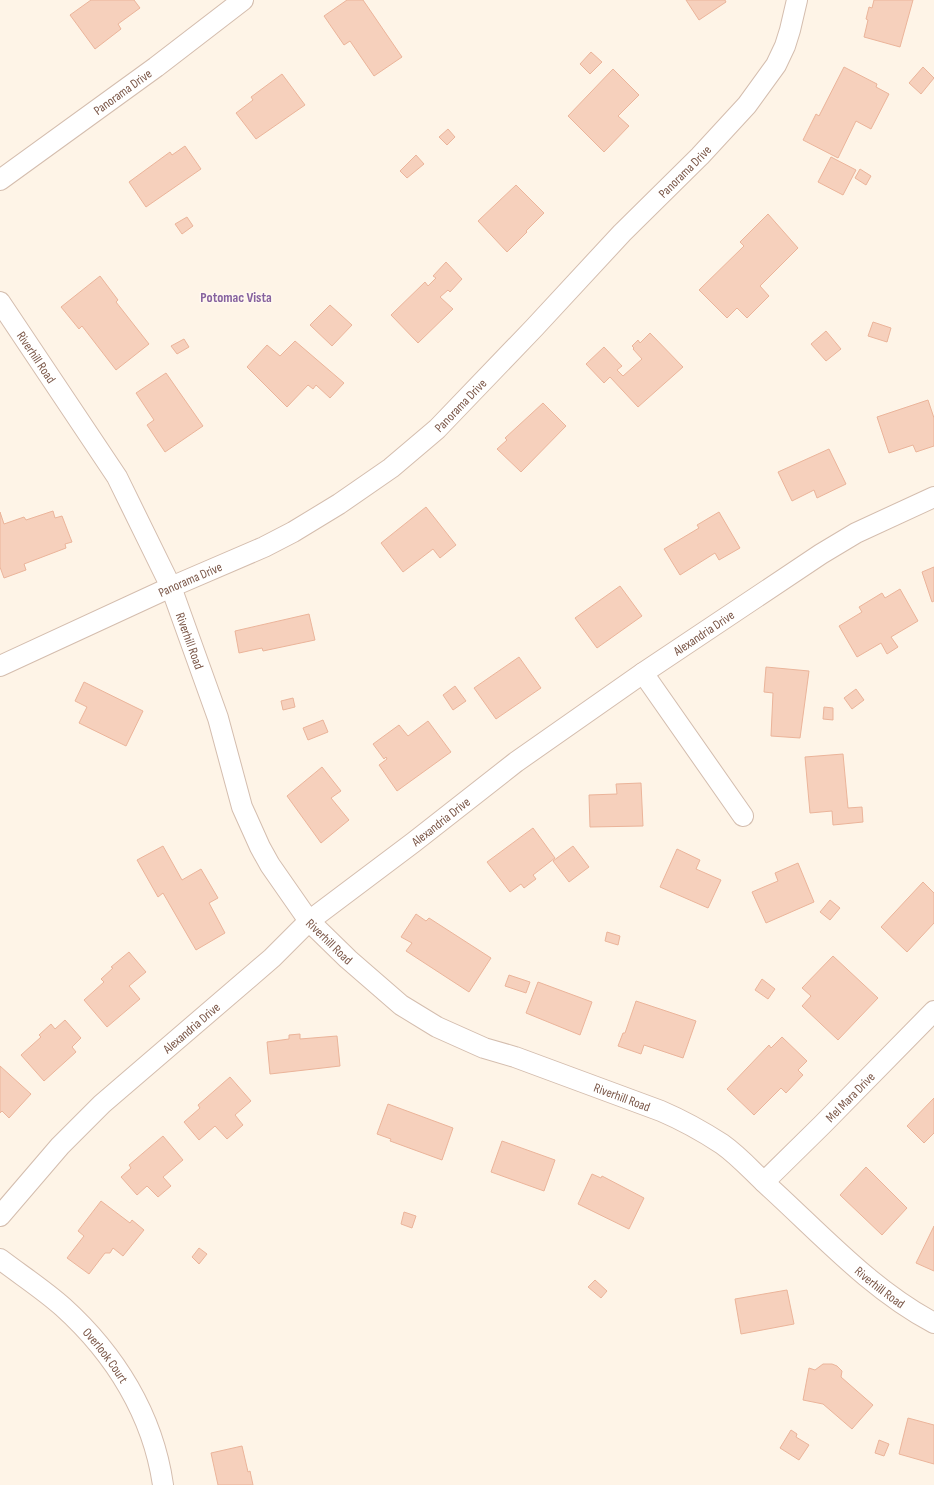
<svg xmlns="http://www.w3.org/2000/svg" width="934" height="1485" font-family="'Sofia Sans Condensed',sans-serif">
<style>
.building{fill:#f6d0bc;stroke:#ebb49a}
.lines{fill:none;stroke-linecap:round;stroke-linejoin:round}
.street-casing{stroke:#d4bdae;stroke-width:22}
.street{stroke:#fff;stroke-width:20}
.labels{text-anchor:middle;stroke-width:3;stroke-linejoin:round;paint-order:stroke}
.street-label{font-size:13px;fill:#7b5748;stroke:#fff8ef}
.neighbourhood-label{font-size:14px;font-weight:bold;fill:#87639f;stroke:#fff8ef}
</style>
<rect width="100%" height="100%" fill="#fef4e7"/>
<!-- building -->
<path class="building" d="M91 0H134L140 8 118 24 121 29 95 49 70 15Z
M347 0H363L402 57 374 76 350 41 344 45 324 16Z
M686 0H725L726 2 699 20Z
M874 0H913L900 47 864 37 868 20 866 19 869 7 872 8Z
M591 52 602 62 590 74 580 64Z
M844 67 877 84 876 87 889 94 871 129 856 121 838 158 803 140 816 114 819 116Z
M923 67 934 78 921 94 909 83Z
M613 69 639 95 618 116 629 126 604 152 568 116Z
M282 74 305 105 256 139 236 113 253 100 251 97Z
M448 129 455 137 447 145 439 137Z
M185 146 201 169 146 207 129 182 170 152 172 155Z
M416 155 424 164 407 178 400 171Z
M831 157 856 170 843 195 818 182Z
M860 169 871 176 866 185 855 178Z
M516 185 544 213 526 231 527 232 507 252 478 221Z
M768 214 798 248 760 286 769 296 747 318 737 308 727 318 699 290 744 246 740 242Z
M187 217 193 226 182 234 175 224Z
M446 262 462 279 450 292 448 290 440 297 453 309 418 343 391 315 425 282 428 286 436 278 433 276Z
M100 276 118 300 116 302 149 344 116 370 82 326 79 329 61 307Z
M330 305 352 325 332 346 310 325Z
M873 322 891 328 887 342 868 336Z
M826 331 841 349 826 361 811 344Z
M650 333 683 367 638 407 610 377 604 383 586 364 604 347 622 366 617 370 623 376 642 359 633 349 634 348 632 346 638 340 640 343Z
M184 339 189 347 177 354 171 346Z
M295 341 344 383 330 398 316 385 313 389 308 385 287 407 247 367 267 345 280 356Z
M166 373 203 426 165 452 147 425 154 420 136 393Z
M928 400 934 418V446L916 452 913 445 889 453 877 417Z
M543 403 566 426 521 472 497 449 507 440 505 438Z
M829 449 846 484 817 498 814 490 792 501 778 472Z
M426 507 456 545 440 558 433 549 403 572 381 543Z
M53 511 55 518 62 516 72 542 65 544 66 548 24 564 26 570 4 578 0 567V512L4 524 24 517 26 520Z
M719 512 740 548 719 560 715 553 680 575 664 549 699 528 697 525Z
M934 567V601L932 602 922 572Z
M620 586 642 616 597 648 575 618Z
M900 589 918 621 891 637 898 647 887 654 881 643 857 657 839 626 862 612 859 607 882 593 885 598Z
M309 614 315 640 263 651 262 648 239 653 235 631Z
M519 657 541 688 496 719 474 688Z
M766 667 809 671 800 738 771 736 773 693 764 692Z
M84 682 143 711 126 746 79 723 87 707 75 701Z
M455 686 466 701 453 710 443 695Z
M856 689 864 700 852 709 844 698Z
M293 698 295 707 283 710 281 701Z
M824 707 833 708V720L823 719Z
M323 720 328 732 308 740 303 728Z
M428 721 451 752 397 791 379 765 387 759 386 757 384 759 373 744 399 725 408 736Z
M843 754 848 808 862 807 863 822 833 825 832 811 810 813 805 757Z
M322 767 341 791 331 798 349 820 321 843 287 796Z
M641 783 643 826 590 827 589 795 617 794 616 784Z
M533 828 555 858 533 875 536 879 524 888 521 884 510 892 487 862Z
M163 846 182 880 201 869 218 898 209 903 225 933 196 950 163 893 158 897 137 860Z
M573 846 589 867 569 882 553 861Z
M677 849 700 860 696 869 721 880 708 908 660 887Z
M798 863 814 902 766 923 752 892 778 881 775 873Z
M923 882 934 893V923L907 952 881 927Z
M830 900 840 908 830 920 820 912Z
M416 914 426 921 429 918 491 958 469 992 406 951 412 943 401 937Z
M607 932 620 936 618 945 605 941Z
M129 952 146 972 129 986 140 999 107 1027 84 1000 104 982 101 979 113 968 111 967Z
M833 956 878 998 838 1040 802 1006 811 996 802 988Z
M509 975 530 982 526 993 505 986Z
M762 979 775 989 768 999 755 990Z
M538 982 592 1002 580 1035 526 1013Z
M636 1001 696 1021 683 1058 644 1045 641 1054 618 1046 623 1033H625Z
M65 1020 81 1038 72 1047 76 1052 44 1081 21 1055 41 1037 39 1035 51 1024 55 1029Z
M300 1034V1039L337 1036 340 1066 270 1074 267 1042 289 1039V1035Z
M782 1037 807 1061 798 1070 803 1075 786 1093 781 1088 754 1115 727 1089 769 1045 771 1048Z
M0 1066 31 1094 9 1118 2 1111 0 1113Z
M230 1077 251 1101 235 1115 243 1125 227 1139 215 1126 199 1140 184 1122 200 1108 198 1105Z
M934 1098V1133L924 1143 907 1126Z
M388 1104 453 1128 442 1160 390 1141 391 1139 377 1134Z
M163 1136 183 1160 163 1177 171 1186 158 1197 147 1186 137 1195 121 1177 131 1168 129 1165Z
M502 1141 555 1160 544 1191 491 1172Z
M866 1167 907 1208 882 1235 840 1195Z
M592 1174 601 1178 602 1176 644 1198 629 1229 578 1204Z
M101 1201 130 1223 132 1220 144 1230 123 1256 113 1248 110 1253H105L89 1274 67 1258 84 1236 78 1231Z
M404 1212 416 1216 412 1228 401 1224Z
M934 1226V1271L916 1263Z
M199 1248 207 1254 199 1264 192 1257Z
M595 1280 607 1291 601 1298 588 1287Z
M787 1290 794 1324 741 1334 735 1299Z
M823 1364H832L837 1366 842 1371 841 1377 873 1405 852 1429 823 1404 803 1400 809 1368 815 1370Z
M908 1418 934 1425V1464L899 1454Z
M791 1430 797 1434 796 1437 809 1445 799 1460 780 1448Z
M879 1440 889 1444 884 1456 875 1453Z
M242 1446 248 1472 250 1471 253 1485H218L211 1453Z"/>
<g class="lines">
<defs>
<g id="street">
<path id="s1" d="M0 180 156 67 243 0"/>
<path id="s2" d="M0 302 117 477 171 587 218 718 242 807 260 847 270 865 309 921 348 959 401 1005 437 1027 484 1048 515 1057 661 1111C682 1120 702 1131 722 1144 739 1156 752 1171 767 1185 820 1233 870 1289 934 1323"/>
<path id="s3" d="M0 666 171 587 264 547 293 532 339 504 391 468 437 429 534 328 622 233 700 156 747 105 776 65 785 46 790 30 797 0"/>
<path d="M643 673 743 816"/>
<path id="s4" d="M764 1182 823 1124 934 1011"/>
<path id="s5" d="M0 1216 60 1146 102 1104 272 958 309 921 414 842 516 762 643 673 821 554 856 533 934 497"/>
<path id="s6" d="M0 1259C21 1275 44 1290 63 1307 115 1354 153 1415 163 1485"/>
</g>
</defs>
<!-- street casing -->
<use href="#street" class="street-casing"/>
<!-- street -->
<use href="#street" class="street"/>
</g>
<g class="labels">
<!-- street labels -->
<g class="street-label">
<text dy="5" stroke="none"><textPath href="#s1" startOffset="151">Panorama Drive</textPath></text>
<text dy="5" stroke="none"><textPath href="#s3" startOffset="857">Panorama Drive</textPath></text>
<text dy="5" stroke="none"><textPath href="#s2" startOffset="66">Riverhill Road</textPath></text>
<text dy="5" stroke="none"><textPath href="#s3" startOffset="533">Panorama Drive</textPath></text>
<text dy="5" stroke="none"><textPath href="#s3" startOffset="209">Panorama Drive</textPath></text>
<text dy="5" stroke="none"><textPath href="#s5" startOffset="917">Alexandria Drive</textPath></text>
<text dy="5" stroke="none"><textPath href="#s2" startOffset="390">Riverhill Road</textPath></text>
<text dy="5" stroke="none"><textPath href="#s5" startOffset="593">Alexandria Drive</textPath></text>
<text dy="5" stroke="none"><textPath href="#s2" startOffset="726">Riverhill Road</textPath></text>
<text dy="5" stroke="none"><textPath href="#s5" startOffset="269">Alexandria Drive</textPath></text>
<text dy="5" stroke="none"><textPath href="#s2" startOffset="1062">Riverhill Road</textPath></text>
<text dy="5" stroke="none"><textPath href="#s4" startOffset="121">Mel Mara Drive</textPath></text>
<text dy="5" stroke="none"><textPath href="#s2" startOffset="1386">Riverhill Road</textPath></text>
<text dy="5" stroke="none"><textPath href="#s6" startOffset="144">Overlook Court</textPath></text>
</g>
<!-- neighbourhood labels -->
<g class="neighbourhood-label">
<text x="236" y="302">Potomac Vista</text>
</g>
</g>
</svg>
